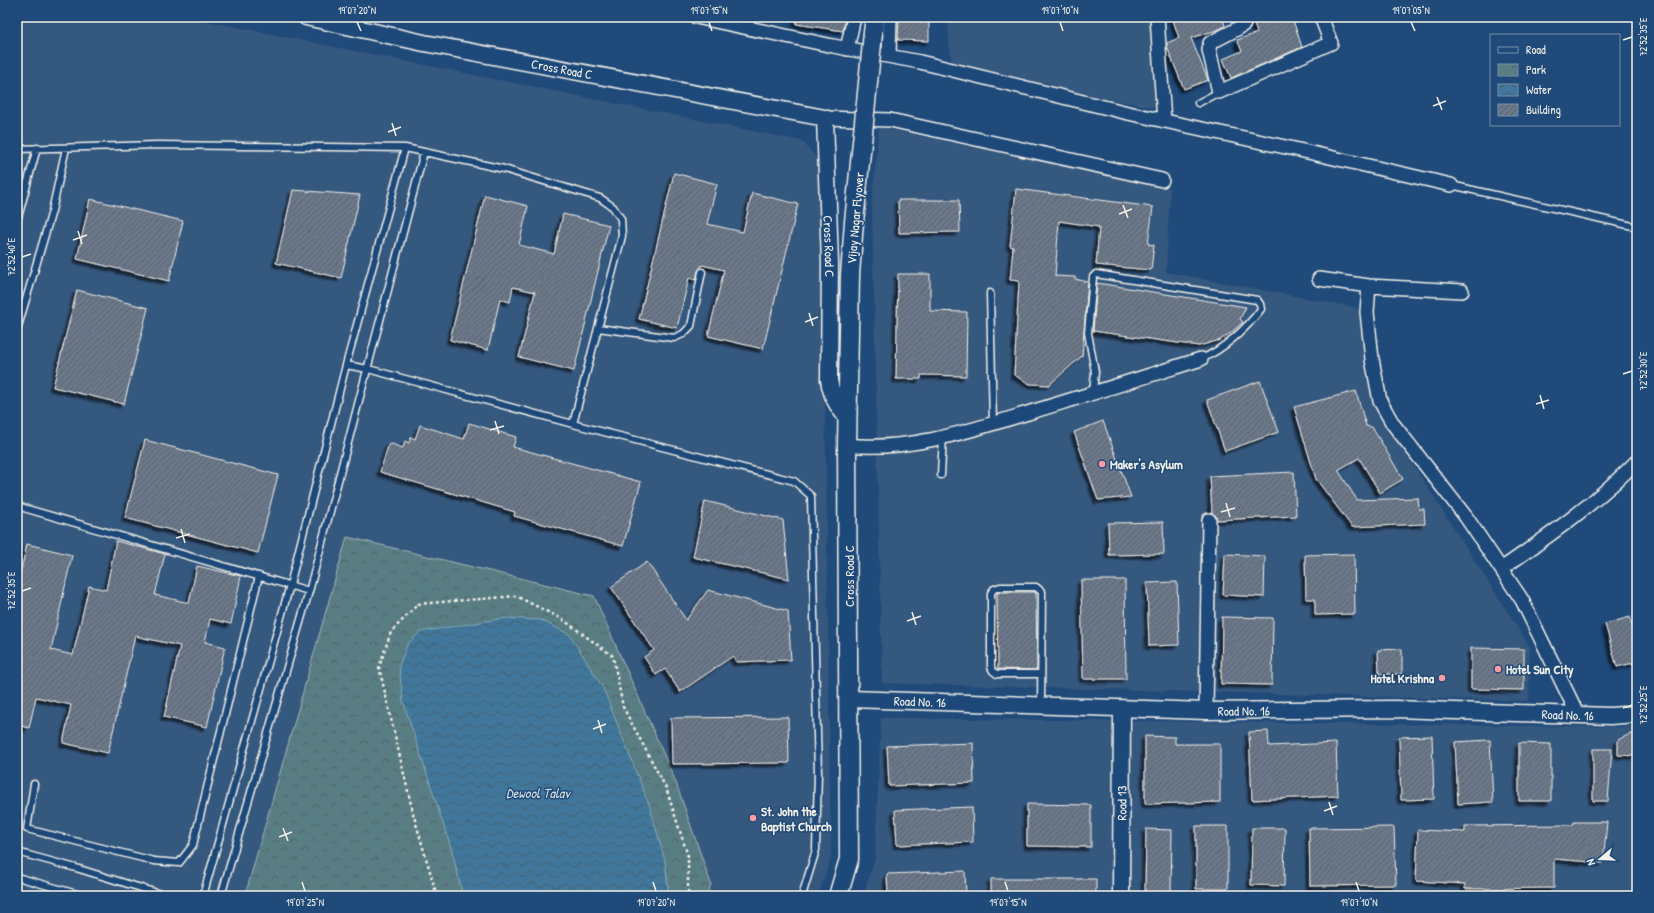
<svg xmlns="http://www.w3.org/2000/svg" width="1654" height="913" font-family="'Patrick Hand',sans-serif">
<style>
.built{fill:#36587f}
.park{fill:url(#park-crowns);stroke:#a6b7b6}
.water{fill:url(#water-waves);stroke:#88a8ba}
.building{fill:url(#building-hatch);stroke:#f4f1e8;filter:url(#shadow)}
.lines{fill:none;stroke-linecap:round;stroke-linejoin:round}
.service-casing{stroke:#f4f1e8;stroke-width:9}
.minor-casing{stroke:#f4f1e8;stroke-width:16}
.tertiary-casing{stroke:#f4f1e8;stroke-width:19}
.secondary-casing{stroke:#f4f1e8;stroke-width:21}
.path{stroke:#f4f1e8;stroke-width:2.5;stroke-dasharray:3 3;stroke-linecap:butt}
.service{stroke:#1f4a7a;stroke-width:6}
.minor{stroke:#1f4a7a;stroke-width:13}
.tertiary{stroke:#1f4a7a;stroke-width:16}
.secondary{stroke:#1f4a7a;stroke-width:18}
.secondary-bridge-casing{stroke:#f4f1e8;stroke-width:21;stroke-linecap:butt}
.secondary-bridge{stroke:#1f4a7a;stroke-width:18}
.ticks{fill:none;stroke:#f4f1e8;stroke-width:1.5}
.poi-dot{fill:#ff9aa2;stroke:#1f4a7a;stroke-width:1.5}
.labels{text-anchor:middle;stroke-width:3;stroke-linejoin:round;paint-order:stroke}
.street-label{font-size:13px;fill:#f4f1e8;stroke:#1f4a7a}
.poi-label{font-size:13px;font-weight:bold;fill:#f4f1e8;stroke:#1f4a7a;text-anchor:start}
.water-label{font-size:14px;font-style:italic;fill:#d9dfdc;stroke:#1f4a7a}
.neatline{fill:none;stroke:#f4f1e8;stroke-width:1.5}
.ticks-label{font-size:10px;text-anchor:middle;fill:#f4f1e8}
</style>
<defs>
<pattern id="park-crowns" width="20" height="18" patternUnits="userSpaceOnUse"><rect width="20" height="18" fill="#587d83"/><path d="M2 6a3 3 0 1 1 6 0M12 15a3 3 0 1 1 6 0" fill="none" stroke="#516568"/></pattern>
<pattern id="water-waves" width="16" height="10" patternUnits="userSpaceOnUse"><rect width="16" height="10" fill="#40779b"/><path d="M0 5q4-4 8 0t8 0" fill="none" stroke="#446070"/></pattern>
<pattern id="building-hatch" width="6" height="6" patternUnits="userSpaceOnUse"><rect width="6" height="6" fill="#6b788a"/><path d="M-1 1l2-2M0 6l6-6M5 7l2-2" fill="none" stroke="#5c626b"/></pattern>
<filter id="shadow"><feDropShadow dx="-3.5" dy="3.5" stdDeviation="1" flood-color="#0009"/></filter>
</defs>
<rect width="100%" height="100%" fill="#1f4a7a"/>
<filter id="ink" filterUnits="userSpaceOnUse"><feTurbulence type="fractalNoise" baseFrequency=".025" numOctaves="2"/><feDisplacementMap in="SourceGraphic" scale="8" xChannelSelector="R" yChannelSelector="G"/><feConvolveMatrix kernelMatrix="1 2 1 2 8 2 1 2 1" color-interpolation-filters="sRGB"/></filter>
<g filter="url(#ink)">
<!-- built -->
<path class="built" d="M17 17H186L802 141 822 164 831 858 818 896H17Z
M947 17H1155L1162 109 952 69Z
M879 127 1170 188 1166 272 1358 308 1383 418 1530 647 1529 701 882 683 872 204Z
M881 718 1637 727V896H863L875 858Z"/>
<!-- park -->
<path class="park" d="M347 537 594 596 675 780 711 884 707 896H669L665 861 452 851 463 896H245Z"/>
<!-- water -->
<path class="water" d="M505 618 541 620 570 635 603 688 650 807 665 861 669 896H463L452 851 403 701 399 666 407 645 420 632Z"/>
<!-- building -->
<path class="building" d="M797 17H846L843 31 796 24Z
M1172 17H1223L1225 26 1217 30 1191 38 1208 80 1184 89 1167 47V43L1179 38Z
M1252 17H1292L1302 47 1231 78 1223 59 1242 51 1237 40 1257 33Z
M899 18H929V41L898 40Z
M674 173 717 184 707 224 743 232 752 193 798 204 763 349 708 336 724 270 702 265 698 271 696 280 689 278 677 328 639 319Z
M1016 189 1153 207 1148 244 1154 245 1151 270 1096 265 1099 227 1059 221 1055 276 1075 277V279L1088 282 1082 356 1049 385 1030 384 1014 375 1019 281 1010 280 1013 247 1010 246Z
M293 190 360 195 341 278 276 263Z
M485 195 528 206 519 245 554 254 563 214 609 225 574 371 519 357 535 292 513 287 510 302 500 299 488 350 450 340Z
M90 199 183 221 169 281 77 259Z
M898 200H959L960 232 899 233Z
M898 274H930V311L967 312 966 376 921 375V379H896Z
M1097 283 1246 307 1240 319 1243 322 1232 332 1220 340 1199 346 1093 331Z
M77 290 148 308 124 404 53 387Z
M1260 381 1279 432 1225 451 1207 400Z
M1356 391 1366 426 1372 427 1403 479 1380 493 1359 458 1338 470 1357 500 1418 498 1419 509H1424L1425 524 1352 527 1316 479 1294 407Z
M1103 421 1131 497 1098 500 1074 432Z
M469 423 516 437 513 447 641 482 623 546 514 516 515 512 380 472 389 443 403 448 405 441 409 443 411 437 415 439 420 425 464 439Z
M145 440 278 475 258 553 125 518Z
M1294 472 1296 516 1217 520 1216 516 1212 513 1210 476Z
M705 501 783 520 789 579 693 557Z
M1163 522 1164 554 1109 555 1108 523Z
M116 541 165 554 155 595 189 603 197 566 241 576 231 624 210 619 205 642 225 647 207 727 164 717 180 646 135 636 108 753 63 743 71 705 36 697 29 728 17 725V673L21 655 17 654V587L27 544 72 555 51 650 73 655 89 586 106 590Z
M1225 554 1265 556 1264 597 1223 595Z
M1354 554 1355 614 1315 615V599H1306L1305 555Z
M647 562 686 620 708 590 788 611 791 660 736 662 733 656 680 692 665 669 656 675 644 657 654 650 611 587Z
M1081 580H1125L1126 679H1083Z
M1177 582 1179 645 1149 646 1147 583Z
M1001 592H1034L1036 593 1037 670 998 669 997 593Z
M1222 617 1273 618 1272 685 1221 684Z
M1630 617 1637 643V662L1617 667 1605 624Z
M1471 648 1524 649V690L1471 689Z
M1402 649V674H1379L1378 650Z
M788 717 789 763 672 764 671 718Z
M1268 731 1269 746 1336 743 1338 796 1252 800 1249 732Z
M1630 734H1637V756L1618 755V740Z
M1145 736 1175 737V744H1220V802L1145 804Z
M1432 736 1434 799 1401 800 1399 737Z
M1490 740 1493 802 1458 804 1455 742Z
M973 743 974 783 889 786 887 746Z
M1519 743 1551 744V801H1519Z
M1593 749H1612L1608 801H1593Z
M1027 804 1091 805V847L1027 846Z
M972 807 973 842 897 845 895 810Z
M1574 822H1607L1603 863 1554 859V888L1465 889V884L1416 881 1418 830 1465 832V826L1573 825Z
M1196 826H1228V889H1196Z
M1394 827 1396 885 1310 886 1309 828Z
M1252 828H1285L1284 886 1251 885Z
M1146 829 1172 830 1171 894 1145 893Z
M965 871 966 896H888L887 874Z
M991 879H1096V896H991Z"/>
<g class="lines">
<defs>
<path id="service" d="M1198 103 1219 92
M17 149 157 145 405 148 504 169 600 198 613 207 621 219 622 236 573 424
M1451 185 1637 227
M17 221 37 148
M990 293 993 423
M598 328 674 338 683 334 691 326 702 272
M17 330 52 211 66 148
M346 365 368 369 573 424 794 481 811 496 818 773 816 850 802 896
M1093 393 1095 372 1088 333 1093 277 1096 274 1257 300 1260 304 1261 309C1247 328 1223 350 1201 359
M941 475 943 436
M17 506 309 591
M1041 674H997L993 671 991 667V593L994 589 1000 587H1036L1042 592 1041 705
M34 784 27 829 154 861 179 863 193 845 259 576
M17 852 76 868 167 896
M17 877 84 896
M203 896 290 585 346 365 405 148
M221 896 310 588 424 152"/>
<path id="minor" d="M696 17 833 46 920 62 1128 113 1299 150 1451 185
M1157 17 1164 121
M1244 17V24L1237 29 1210 43 1209 50 1219 92 1331 43 1321 17
M847 49 854 17
M889 56 890 17
M825 118 890 120 1162 180
M1319 279 1369 286 1462 291
M1369 286 1367 312 1372 359 1380 401 1393 424 1466 517 1522 600 1578 715
M847 445C909 452 972 430 1031 412 1088 395 1144 377 1201 359
M1501 569C1549 536 1596 503 1637 461
M1206 711 1209 520"/>
<g id="tertiary">
<path id="s1" d="M306 17 424 43 825 118 830 263 829 380C832 398 837 405 848 419"/>
<path id="s2" d="M850 699 1206 711 1394 709 1610 716 1637 714"/>
<path id="s3" d="M1121 896 1122 709"/>
</g>
<path id="secondary" d="M873 33 875 17
M838 896 849 859 847 445 850 275 854 222"/>
</defs>
<!-- service casing -->
<use href="#service" class="service-casing"/>
<!-- minor casing -->
<use href="#minor" class="minor-casing"/>
<!-- tertiary casing -->
<use href="#tertiary" class="tertiary-casing"/>
<!-- secondary casing -->
<use href="#secondary" class="secondary-casing"/>
<!-- path -->
<path class="path" d="M437 896 413 813 379 667 391 632 418 604 516 596 562 619 613 656 623 707 666 788 688 856V896"/>
<!-- service -->
<use href="#service" class="service"/>
<!-- minor -->
<use href="#minor" class="minor"/>
<!-- tertiary -->
<use href="#tertiary" class="tertiary"/>
<!-- secondary -->
<use href="#secondary" class="secondary"/>
<defs>
<path id="secondary-bridge" d="M854 222 873 33"/>
</defs>
<!-- secondary-bridge casing -->
<use href="#secondary-bridge" class="secondary-bridge-casing"/>
<!-- secondary-bridge -->
<use href="#secondary-bridge" class="secondary-bridge"/>
</g>
</g>
<!-- ticks -->
<path class="ticks" d="M357 22 361 31M709 22 712 31M1060 22 1063 31M1411 22 1415 31M1623 40 1632 37M1437 97 1442 110M1433 106 1446 101M392 123 396 136M388 132 401 127M1123 205 1128 218M1119 214 1132 209M78 231 82 244M73 240 87 235M22 257 31 254M809 313 813 326M805 322 818 317M1623 374 1632 371M1540 395 1544 409M1536 404 1549 400M495 421 499 434M490 430 504 426M1226 503 1230 517M1221 512 1235 508M181 529 185 543M176 538 190 534M22 591 31 588M912 612 916 625M907 621 921 616M1623 708 1632 705M598 720 602 733M593 729 606 724M1329 802 1333 815M1324 811 1337 806M283 828 288 841M279 837 292 832M302 882 305 891M653 882 656 891M1005 882 1008 891M1356 882 1359 891"/>
<!-- markers -->
<g class="poi-dot">
<circle cx="1102" cy="464" r="4"/>
<circle cx="1498" cy="669" r="4"/>
<circle cx="1442" cy="678" r="4"/>
<circle cx="753" cy="818" r="4"/>
</g>
<g class="labels">
<!-- street labels -->
<g class="street-label">
<text dy="5" stroke="none"><textPath href="#s1" startOffset="261">Cross Road C</textPath></text>
<text transform="translate(855 218) rotate(-85)" y="5">Vijay Nagar Flyover</text>
<text dy="5" stroke="none"><textPath href="#s1" startOffset="657">Cross Road C</textPath></text>
<text transform="translate(849 576) rotate(-90)" y="5">Cross Road C</text>
<text dy="5" stroke="none"><textPath href="#s2" startOffset="70">Road No. 16</textPath></text>
<text dy="5" stroke="none"><textPath href="#s2" startOffset="394">Road No. 16</textPath></text>
<text dy="5" stroke="none"><textPath href="#s2" startOffset="718">Road No. 16</textPath></text>
<text dy="5" stroke="none"><textPath href="#s3" startOffset="93">Road 13</textPath></text>
</g>
<!-- poi labels -->
<g class="poi-label">
<text x="1110" y="469">Maker's Asylum</text>
<text x="1506" y="674">Hotel Sun City</text>
<text x="1434" y="683" text-anchor="end">Hotel Krishna</text>
<text x="761" y="816">St. John the<tspan x="761" dy="15">Baptist Church</tspan></text>
</g>
<!-- water labels -->
<g class="water-label">
<text x="538" y="798">Dewool Talav</text>
</g>
</g>
<!-- margin -->
<rect width="1654" height="913" fill="none" stroke="#1f4a7a" stroke-width="44"/>
<!-- legend -->
<rect x="1490" y="34" width="130" height="92" fill="#1f4a7a" stroke="#748da6"/>
<rect x="1498" y="47" width="20" height="6" fill="#1f4a7a" stroke="#748da6"/>
<text x="1526" y="54" font-size="12" fill="#f4f1e8">Road</text>
<rect x="1498" y="64" width="20" height="12" fill="url(#park-crowns)" stroke="#748da6"/>
<text x="1526" y="74" font-size="12" fill="#f4f1e8">Park</text>
<rect x="1498" y="84" width="20" height="12" fill="url(#water-waves)" stroke="#748da6"/>
<text x="1526" y="94" font-size="12" fill="#f4f1e8">Water</text>
<rect x="1498" y="104" width="20" height="12" fill="url(#building-hatch)" stroke="#748da6"/>
<text x="1526" y="114" font-size="12" fill="#f4f1e8">Building</text>
<!-- north arrow -->
<g transform="translate(1600 859) rotate(251)" stroke="#1f4a7a" stroke-width="3" paint-order="stroke">
<path d="M0-3L7 15L0 10L-7 15Z" fill="#f4f1e8"/>
<text y="-6" font-size="11" font-weight="bold" text-anchor="middle" fill="#f4f1e8">N</text>
</g>
<rect x="22" y="22" width="1610" height="869" class="neatline"/>
<g class="ticks-label">
<text x="357" y="14">19°07'20"N</text>
<text x="709" y="14">19°07'15"N</text>
<text x="1060" y="14">19°07'10"N</text>
<text x="1411" y="14">19°07'05"N</text>
<text transform="translate(1643 37) rotate(-90)" y="4">72°52'35"E</text>
<text transform="translate(11 257) rotate(-90)" y="4">72°52'40"E</text>
<text transform="translate(1643 371) rotate(-90)" y="4">72°52'30"E</text>
<text transform="translate(11 591) rotate(-90)" y="4">72°52'35"E</text>
<text transform="translate(1643 705) rotate(-90)" y="4">72°52'25"E</text>
<text x="305" y="906">19°07'25"N</text>
<text x="656" y="906">19°07'20"N</text>
<text x="1008" y="906">19°07'15"N</text>
<text x="1359" y="906">19°07'10"N</text>
</g>
</svg>
